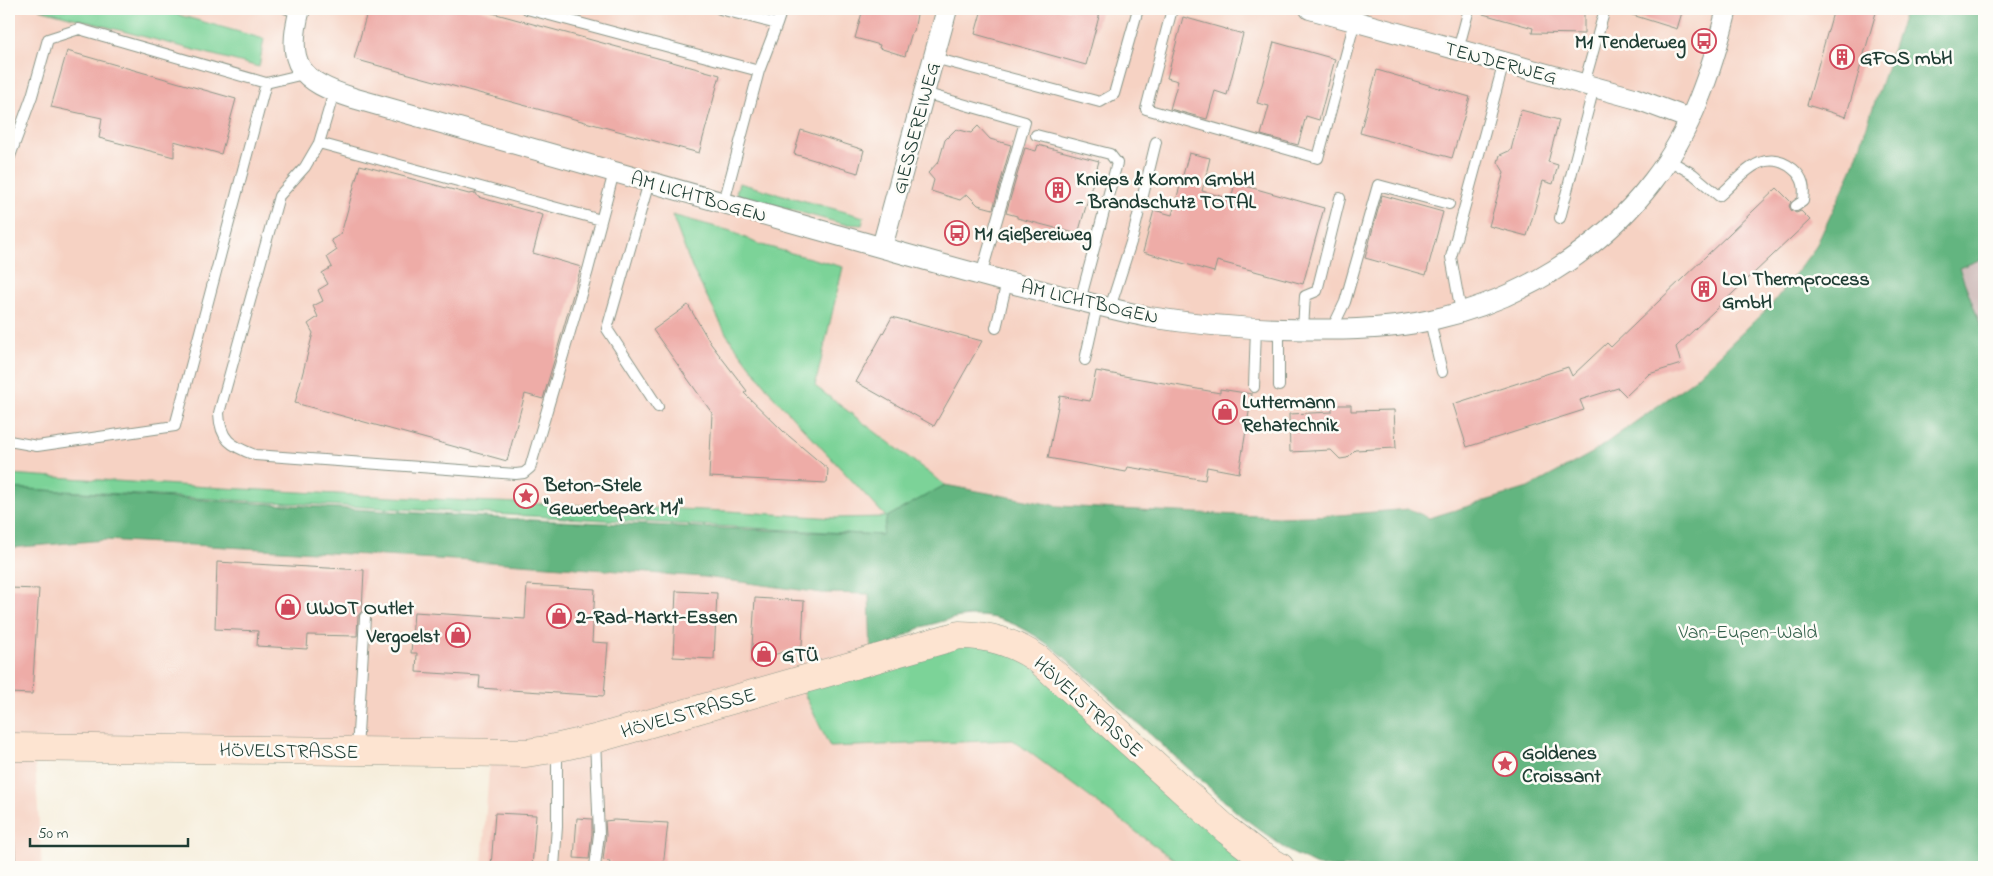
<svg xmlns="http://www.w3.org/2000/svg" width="1993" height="876" font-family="'Indie Flower',sans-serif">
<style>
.built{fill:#f6d2c3}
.industrial{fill:#d1bfbd}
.green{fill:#7bd398;stroke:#4d8866}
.forest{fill:#64b580;stroke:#42795a}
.building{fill:#eeaca7}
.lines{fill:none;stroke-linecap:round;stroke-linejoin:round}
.service-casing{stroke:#8a9688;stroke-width:12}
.minor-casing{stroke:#8a9688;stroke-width:22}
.secondary-casing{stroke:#8a9688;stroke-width:29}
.service{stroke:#fff;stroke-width:10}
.minor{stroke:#fff;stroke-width:20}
.secondary{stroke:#fde4d1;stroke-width:28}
.labels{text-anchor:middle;stroke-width:5;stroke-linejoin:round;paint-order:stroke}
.poi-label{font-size:20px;font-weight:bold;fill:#1f3d34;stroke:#fdfcf7;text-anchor:start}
.street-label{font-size:20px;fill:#1f3d34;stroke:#fdfcf7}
.park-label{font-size:20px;fill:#36624d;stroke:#fdfcf7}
</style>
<rect width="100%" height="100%" fill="#fdfcf7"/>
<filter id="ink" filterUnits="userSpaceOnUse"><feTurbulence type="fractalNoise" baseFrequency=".02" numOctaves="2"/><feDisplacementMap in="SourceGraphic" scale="10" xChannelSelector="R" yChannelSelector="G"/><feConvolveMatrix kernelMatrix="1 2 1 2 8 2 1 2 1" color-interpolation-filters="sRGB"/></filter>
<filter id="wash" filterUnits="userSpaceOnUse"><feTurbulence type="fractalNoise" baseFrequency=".0096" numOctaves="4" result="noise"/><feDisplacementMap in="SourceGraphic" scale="20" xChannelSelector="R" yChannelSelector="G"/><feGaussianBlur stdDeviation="1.12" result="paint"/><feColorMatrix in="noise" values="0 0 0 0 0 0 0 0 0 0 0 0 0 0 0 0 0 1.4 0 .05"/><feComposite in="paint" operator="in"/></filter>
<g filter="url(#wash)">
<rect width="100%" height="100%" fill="#f6eedc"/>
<!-- built -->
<path class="built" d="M9 9H39L259 67 264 38 158 9H1906L1852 170 1815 248 1772 304 1691 382 1592 453 1528 488 1429 518 1409 509 1339 515 1278 517 1058 506 945 485 815 386 843 267 758 244 731 231 774 397 887 517 834 518 727 511 470 501 223 488 9 474Z
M105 540 506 563 704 577 822 593 869 594 871 656 545 748 9 744V548Z
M800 685 830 747 1013 740 1179 863 1176 867H482L490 754Z
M9 750 34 751 42 867H9Z"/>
<!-- industrial -->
<path class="industrial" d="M1984 258V334L1959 268Z"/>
<!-- green -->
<path class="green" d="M39 9H158L264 39 259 67Z
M739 183 864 217 862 225 843 224 740 196 736 193Z
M672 215 731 231 758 244 843 267 815 386 945 485 887 517 883 535 9 488V474L223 488 470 501 727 511 834 518 886 517 774 397 727 335 692 268Z
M960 639 1010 646 1254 856 1245 867H1176L1178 863 1013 740 830 747 800 685Z"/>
<!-- forest -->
<path class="forest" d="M1906 9H1984V258L1959 268 1984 334V867H1321L1290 852 1240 815 1062 655C1024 626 993 606 943 621 935 624 925 625 918 629 902 637 887 647 871 656L869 594 822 593 704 577 506 563 105 540 9 548V488L534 520 882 535 887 517 945 485 1058 506 1278 517 1339 515 1409 509 1429 518 1528 488 1592 453 1691 382 1772 304 1815 248 1852 170Z"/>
<g id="blocks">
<!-- building -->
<path class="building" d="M368 9H478L720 75 699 153 354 59Z
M863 9H918L914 31 912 32 905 56 879 48 880 45 855 38Z
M982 9H1101L1086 65 975 34Z
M1483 9H1584V34L1532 33 1533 28 1483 14Z
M1624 9H1683L1677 29 1623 12Z
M1834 9H1877L1846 117 1807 105Z
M1183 17 1243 34 1227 95 1215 91 1207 119 1170 109 1178 81 1167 78Z
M1274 42 1335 59 1319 120 1306 116 1298 145 1261 135 1269 106 1257 103Z
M67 51 236 99 221 154 174 141V157L99 138 102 118 51 107Z
M1377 70 1470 97 1452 158 1360 133Z
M1521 110 1559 120 1548 162 1558 165 1553 184 1543 181 1527 236 1489 226 1504 172 1498 162 1500 155 1511 150Z
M978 126 990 139 1011 145 993 209 978 205 967 194 960 200 931 191 934 180 928 173 939 161 945 140 956 129 971 133Z
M801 130 864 150 858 173 794 154Z
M1038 145 1099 161 1078 234 1017 218V216L1006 213 1025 148 1036 151Z
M1189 153 1210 158 1202 191 1231 199 1235 183 1324 208 1303 284 1217 261 1214 272 1143 252 1154 210 1172 215Z
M360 165 469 194 476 193 478 197 543 215 533 253 581 267 543 399 525 394 507 461 295 403 313 333 308 324 318 317 313 306 323 301 318 290 328 284 322 273 332 267 327 257 337 250 331 240 341 234Z
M1777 188 1791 202 1789 206 1791 210 1796 213 1801 211 1810 220 1676 347 1681 364 1649 374 1626 396 1618 388 1580 400 1584 410 1467 447 1453 404 1568 367 1572 376 1607 343 1611 347Z
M1382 195 1443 212 1426 275 1365 258Z
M688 305 711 344 747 391 744 393 783 431 828 469 827 483 709 477 712 413 653 330Z
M892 317 982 341 934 426 856 382Z
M1096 371 1220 393V389L1252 394 1239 473 1207 467 1205 480 1128 467 1126 472 1048 458 1060 396 1090 401Z
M1332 405H1351V411L1394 410 1396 448 1355 450 1347 458 1340 459 1331 450 1290 452 1289 414 1332 412Z
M217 562 364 570 362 611 358 616 357 636 308 635 307 649 257 646 258 631 215 629Z
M527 585 595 589 592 642 608 643 604 696 479 688 480 676 416 672 417 653H411L414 612 525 619Z
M9 588 39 589 32 694 9 693Z
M676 591 717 593 714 659 673 657Z
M755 598 804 601 802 646 751 662Z
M495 813 536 815 532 867H491Z
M577 818 592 819V834L589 859 574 858Z
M614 820 668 823 663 867H609L610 861 603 860 606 835 605 821Z"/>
</g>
</g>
<g filter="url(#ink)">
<use href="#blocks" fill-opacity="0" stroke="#8a9688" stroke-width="1"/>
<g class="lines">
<defs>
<path id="service" d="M287 9 299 12
M527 9 759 71 724 202
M720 9 777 24 782 9
M1172 9 1146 109 1318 158 1355 21
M1458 50 1469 9
M934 58 1100 102 1114 94 1138 9
M759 71 777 24
M1584 84 1605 9
M334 92 319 143 305 167 279 196 219 413C220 440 231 446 255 455L516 474 524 473 530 468 588 270 614 172
M924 93 1025 122 981 275
M1036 135 1110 154 1117 163 1080 301
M319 143 601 220
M9 159 32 96 48 39 79 29 266 83 304 74
M1667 159 1693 174 1719 196C1741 177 1763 145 1793 169 1804 178 1805 188 1803 201L1796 206
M649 182 607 329 658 407
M1560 218 1594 87
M1110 308 1133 236 1156 142
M1461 312 1451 257 1504 62
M1430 321 1442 372
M996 328 1007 282
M1279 329V386
M1303 329 1305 296 1317 291 1340 198
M1332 329 1345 302 1378 185 1449 204
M1085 360 1097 306
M1254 387 1256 328
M9 441 37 446 175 426 266 83
M357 750 365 617
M9 839 10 867
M554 867 557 827V748
M595 867 599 834 595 740"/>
<path id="minor" d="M300 9C285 65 300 81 353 98 512 143 671 188 830 233 901 253 971 273 1042 291 1078 300 1113 310 1149 317 1193 324 1238 328 1282 329 1332 330 1383 331 1431 320 1518 301 1599 252 1653 181 1692 131 1712 69 1727 9
M1310 9 1634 98 1690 119
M882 247 947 9"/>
<path id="secondary" d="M9 747 526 753 546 750 595 739 959 635C990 635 1012 642 1038 659L1228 831 1255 852 1280 867"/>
</defs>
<!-- service casing -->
<use href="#service" class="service-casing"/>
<!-- minor casing -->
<use href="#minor" class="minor-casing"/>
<!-- secondary casing -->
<use href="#secondary" class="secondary-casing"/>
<!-- service -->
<use href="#service" class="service"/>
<!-- minor -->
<use href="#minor" class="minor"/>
<!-- secondary -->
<use href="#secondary" class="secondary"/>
</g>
</g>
<!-- icons -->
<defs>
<symbol id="bus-ring" viewBox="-11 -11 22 22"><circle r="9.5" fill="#fdfcf7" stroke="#d1495b" stroke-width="1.5"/><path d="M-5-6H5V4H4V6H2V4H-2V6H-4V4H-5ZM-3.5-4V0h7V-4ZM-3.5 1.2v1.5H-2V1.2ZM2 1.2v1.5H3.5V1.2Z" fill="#d1495b"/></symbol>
<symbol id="building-ring" viewBox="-11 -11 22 22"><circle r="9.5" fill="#fdfcf7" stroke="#d1495b" stroke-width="1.5"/><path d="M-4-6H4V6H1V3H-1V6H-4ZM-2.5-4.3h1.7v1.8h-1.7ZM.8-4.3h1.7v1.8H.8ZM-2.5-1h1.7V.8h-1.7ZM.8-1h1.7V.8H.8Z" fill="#d1495b"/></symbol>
<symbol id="shop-ring" viewBox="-11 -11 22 22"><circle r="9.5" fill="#fdfcf7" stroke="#d1495b" stroke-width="1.5"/><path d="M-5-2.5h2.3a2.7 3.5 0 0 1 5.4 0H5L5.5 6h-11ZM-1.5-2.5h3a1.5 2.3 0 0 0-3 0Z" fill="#d1495b"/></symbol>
<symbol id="sight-ring" viewBox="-11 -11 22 22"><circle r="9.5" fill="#fdfcf7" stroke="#d1495b" stroke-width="1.5"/><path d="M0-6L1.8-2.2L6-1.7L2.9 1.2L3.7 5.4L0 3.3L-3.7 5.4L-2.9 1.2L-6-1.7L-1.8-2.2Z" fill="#d1495b"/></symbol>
</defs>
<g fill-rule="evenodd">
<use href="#bus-ring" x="1690" y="27" width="28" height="28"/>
<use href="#building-ring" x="1828" y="43" width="28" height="28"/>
<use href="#building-ring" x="1044" y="176" width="28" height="28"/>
<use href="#bus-ring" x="943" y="219" width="28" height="28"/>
<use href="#building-ring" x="1690" y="275" width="28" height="28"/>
<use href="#shop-ring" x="1211" y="398" width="28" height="28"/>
<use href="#sight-ring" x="512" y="482" width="28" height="28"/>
<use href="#shop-ring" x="274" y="593" width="28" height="28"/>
<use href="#shop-ring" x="545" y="602" width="28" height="28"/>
<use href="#shop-ring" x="444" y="621" width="28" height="28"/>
<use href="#shop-ring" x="750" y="640" width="28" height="28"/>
<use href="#sight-ring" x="1491" y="750" width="28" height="28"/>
</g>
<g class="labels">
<!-- poi labels -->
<g class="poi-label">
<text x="1686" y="48" text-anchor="end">M1 Tenderweg</text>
<text x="1860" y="64">GFOS mbH</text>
<text x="1076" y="185">Knieps &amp; Komm GmbH<tspan x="1076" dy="23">- Brandschutz TOTAL</tspan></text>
<text x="974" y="240">M1 Gießereiweg</text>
<text x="1722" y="285">LOI Thermprocess<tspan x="1722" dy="23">GmbH</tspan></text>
<text x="1242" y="408">Luttermann<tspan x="1242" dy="23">Rehatechnik</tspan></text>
<text x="544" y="491">Beton-Stele<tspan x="544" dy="23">"Gewerbepark M1"</tspan></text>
<text x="306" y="614">UWOT Outlet</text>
<text x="576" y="623">2-Rad-Markt-Essen</text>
<text x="440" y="642" text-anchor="end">Vergoelst</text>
<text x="782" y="661">GTÜ</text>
<text x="1522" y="759">Goldenes<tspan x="1522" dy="23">Croissant</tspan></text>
</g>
<!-- street labels -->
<g class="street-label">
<text transform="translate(1501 62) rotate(15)" y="7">TENDERWEG</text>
<text transform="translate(915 128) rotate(-75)" y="7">GIESSEREIWEG</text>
<text transform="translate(699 196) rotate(16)" y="7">AM LICHTBOGEN</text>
<text transform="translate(1090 301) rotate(13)" y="7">AM LICHTBOGEN</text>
<text transform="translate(1089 706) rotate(42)" y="7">HÖVELSTRASSE</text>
<text transform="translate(688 712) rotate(-16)" y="7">HÖVELSTRASSE</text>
<text transform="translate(289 750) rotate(1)" y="7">HÖVELSTRASSE</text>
</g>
<!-- park labels -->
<g class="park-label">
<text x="1748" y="638">Van-Eupen-Wald</text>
</g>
</g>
<!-- margin -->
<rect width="1993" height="876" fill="none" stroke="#fdfcf7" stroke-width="30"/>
<!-- scale -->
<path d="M30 838v8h158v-8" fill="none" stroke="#1f3d34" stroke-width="2.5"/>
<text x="38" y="838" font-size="15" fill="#1f3d34" stroke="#fdfcf7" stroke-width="4" paint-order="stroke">50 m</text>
</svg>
